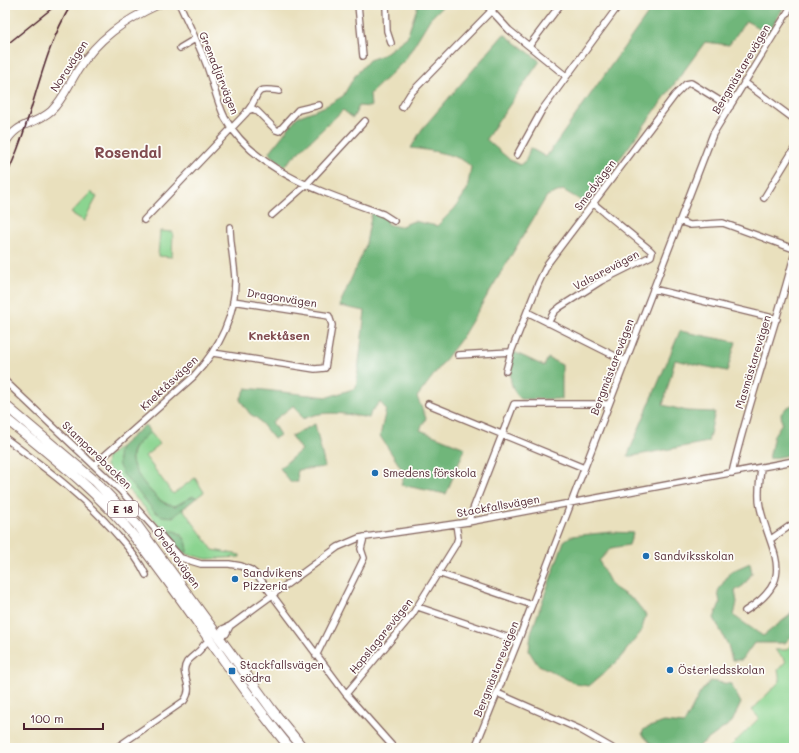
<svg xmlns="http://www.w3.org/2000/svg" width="799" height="753" font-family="Mali,sans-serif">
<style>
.green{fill:#8bd490;stroke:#6a7a5e}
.forest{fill:#70b67a;stroke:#5d6a52}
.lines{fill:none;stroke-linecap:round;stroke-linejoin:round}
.minor-casing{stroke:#82635e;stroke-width:8}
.tertiary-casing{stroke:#82635e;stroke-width:9}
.trunk-casing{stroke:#82635e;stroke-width:11}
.minor{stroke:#fff;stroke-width:5.5}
.tertiary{stroke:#fff;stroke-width:7}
.trunk{stroke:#fff;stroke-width:9}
.rail{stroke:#4a1f2b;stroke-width:1.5}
.poi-dot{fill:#1f6fb2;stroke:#fdfcf7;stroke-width:1.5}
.labels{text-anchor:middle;stroke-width:3.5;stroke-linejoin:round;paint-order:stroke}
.shield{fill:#fdfcf7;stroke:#806168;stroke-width:1}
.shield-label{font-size:10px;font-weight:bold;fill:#4a1f2b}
.street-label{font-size:11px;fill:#4a1f2b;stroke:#fdfcf7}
.poi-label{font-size:11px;fill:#4a1f2b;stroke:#fdfcf7;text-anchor:start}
.neighbourhood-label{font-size:12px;font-weight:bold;fill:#814b50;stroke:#fdfcf7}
.district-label{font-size:15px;font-weight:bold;fill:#814b50;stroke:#fdfcf7}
</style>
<rect width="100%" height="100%" fill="#fdfcf7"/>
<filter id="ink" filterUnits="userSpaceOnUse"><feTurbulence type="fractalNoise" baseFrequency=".025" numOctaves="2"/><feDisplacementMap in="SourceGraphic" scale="8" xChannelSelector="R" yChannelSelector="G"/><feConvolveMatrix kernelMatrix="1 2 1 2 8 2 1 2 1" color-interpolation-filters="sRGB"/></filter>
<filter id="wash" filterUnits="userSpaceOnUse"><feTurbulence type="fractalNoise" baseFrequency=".012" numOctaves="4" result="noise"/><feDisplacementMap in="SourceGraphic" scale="16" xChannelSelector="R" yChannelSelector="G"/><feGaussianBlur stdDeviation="0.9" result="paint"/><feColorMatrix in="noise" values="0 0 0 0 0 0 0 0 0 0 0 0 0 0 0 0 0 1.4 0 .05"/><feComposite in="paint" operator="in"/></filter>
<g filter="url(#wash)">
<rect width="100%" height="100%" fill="#e9e0bd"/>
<!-- green -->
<path class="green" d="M91 192 97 197 84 221 71 213Z
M160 231 173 232 172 257 158 256Z
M150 432 160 444 145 456 173 494 195 478 204 492 196 498 195 496C190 499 182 504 176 506 161 509 129 470 132 456 133 446 143 438 150 432Z
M120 447 119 450 154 511 179 513 183 509 213 550 240 555V557L207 559 186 554C190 542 182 530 169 531L166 534 144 507 106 466 107 457Z
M794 642V748H729L759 718 752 710 780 681 778 670 786 661 775 650H786Z"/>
<!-- forest -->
<path class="forest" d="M418 5H444L430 19 405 60 370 94 371 107 359 106 353 118 343 110 284 166 269 153 297 117 326 106 343 96 354 77 369 60 383 55 407 37Z
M654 5H785L768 33 746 21 729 45 705 42 587 204 563 190 547 196 461 339 417 397 426 418 420 430 465 448 446 494 401 485 405 474 380 436 386 409 380 402 371 412 369 418C347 414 324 409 303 419L294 405 272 422 280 435 274 439 258 419 250 414 240 400 246 388 328 397 356 388 365 311 339 306 365 248 372 212 386 217 387 224 399 227 414 221 437 226 455 208 467 190 471 167C461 154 427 150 411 148L422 129 504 34 540 61 486 139 510 160 520 165 526 160 530 148 546 157Z
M680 331 736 342 727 371 675 360 663 405 687 411 715 412 708 442 627 457Z
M514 352 544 366 548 358 562 365V399H521C507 387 509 368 514 352Z
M794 404V454L769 459 774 435 782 423 781 414 786 408Z
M315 424 325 467 297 470 298 482H290L280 468 301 450 291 436Z
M145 425 150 432C144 438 135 444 132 453 128 468 150 492 161 501 165 504 170 505 175 506L193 496 196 498 173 517 162 516 154 511 123 474 119 466 118 455 120 447Z
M169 531H175C184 537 190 542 186 554L178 548 166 534Z
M611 532 633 533 629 545 611 548 599 561 612 586 635 601 646 615 641 632 616 663 589 686 576 684 537 664 529 651 531 633 564 541 571 536Z
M750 563 752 573 744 585 735 591 737 602 734 616 763 636 790 615 794 608V634L785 643H754L742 660H732L728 645 714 618 720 603 718 591 730 572Z
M710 681 731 684 741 703 732 722 696 748H661L650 743 642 734 644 729 664 722 684 724 700 693Z"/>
</g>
<g filter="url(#ink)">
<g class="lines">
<defs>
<path id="minor" d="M180 5C189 25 199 45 207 66 213 83 217 102 225 118 256 173 328 194 383 214L394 221
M358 5 363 56
M386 5 387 31 391 43
M486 5 509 30 566 76
M529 46 560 5
M180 48 195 39
M744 82 794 119
M402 107 410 94 497 5
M247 111 253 109 257 111 276 130 279 131 298 110 319 105
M517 155 542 110 619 5
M764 198 794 149
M272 215 306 185 365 121
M144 220 247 112C262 93 251 87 279 91
M679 221 690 225 723 223 794 249
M653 289 777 319
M527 312 625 361
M548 323 554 312 560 307 601 281 651 256 652 252 649 249 593 203
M213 353 315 369 325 368 332 325 329 316 233 301
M458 355 511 352
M506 371 511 352 538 284 548 263 675 95 686 84 691 83 730 107
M5 381 120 490 181 558 201 564H229L241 566 251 570 258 576 346 694 394 748
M428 404 584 468
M5 438C45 468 85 497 118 536 129 548 139 560 146 575
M94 465 193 377C218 350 236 317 235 278 234 261 230 244 230 227
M732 473C749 400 775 329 794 256
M468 522 514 404H609
M771 539 794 523
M438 573 532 605
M418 607 518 641
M745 611C799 578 770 553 760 507 757 495 760 480 761 467
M218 635 223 629 230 626 338 547 359 538 468 522 794 461
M218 635 226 634 230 626
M316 656 364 558 361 549 364 537
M497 693 579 729 612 748
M346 694 412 615 456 544 458 538 456 524
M116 748 184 701C196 684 178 676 187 662 190 658 195 655 199 651 203 647 203 643 210 641
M475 748 518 641 713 134 792 5"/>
<path id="tertiary" d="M5 144C17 121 34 126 51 111 63 100 69 84 78 70 97 39 125 20 158 5"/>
<path id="trunk" d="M5 405 95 481 137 525 272 710 303 748
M5 418C49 454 96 490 132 534 188 603 233 680 290 748"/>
</defs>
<!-- minor casing -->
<use href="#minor" class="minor-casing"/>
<!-- tertiary casing -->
<use href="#tertiary" class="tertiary-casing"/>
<!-- trunk casing -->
<use href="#trunk" class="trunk-casing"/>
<!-- minor -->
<use href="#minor" class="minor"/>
<!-- tertiary -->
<use href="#tertiary" class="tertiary"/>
<!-- trunk -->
<use href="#trunk" class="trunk"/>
<!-- rail -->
<path class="rail" d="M5 46 56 5
M5 178C33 123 39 57 71 5"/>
</g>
</g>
<!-- markers -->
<g class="poi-dot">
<circle cx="375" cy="473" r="4"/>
<circle cx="646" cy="556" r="4"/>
<circle cx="235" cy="579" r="4"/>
<circle cx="670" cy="670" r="4"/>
<rect x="228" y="667" width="8" height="8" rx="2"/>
</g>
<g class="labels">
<!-- shield labels -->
<rect class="shield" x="108" y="501" width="30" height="16" rx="3"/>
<g class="shield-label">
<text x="123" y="513">E 18</text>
</g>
<!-- street labels -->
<g class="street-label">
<text transform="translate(69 66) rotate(-57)" y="4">Noravägen</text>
<text transform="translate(741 69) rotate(-59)" y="4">Bergmästarevägen</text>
<text transform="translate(219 73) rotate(68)" y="4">Grenadjärvägen</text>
<text transform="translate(595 185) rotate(-53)" y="4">Smedvägen</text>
<text transform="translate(606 270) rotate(-28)" y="4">Valsarevägen</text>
<text transform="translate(282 298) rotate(9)" y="4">Dragonvägen</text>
<text transform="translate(753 362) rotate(-73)" y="4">Masmästarevägen</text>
<text transform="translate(612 367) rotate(-69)" y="4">Bergmästarevägen</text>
<text transform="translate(169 383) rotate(-43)" y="4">Knektåsvägen</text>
<text transform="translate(97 455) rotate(44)" y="4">Stamparebacken</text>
<text transform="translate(498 506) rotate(-10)" y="4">Stackfallsvägen</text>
<text transform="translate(177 558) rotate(54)" y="4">Örebrovägen</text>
<text transform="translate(381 636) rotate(-51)" y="4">Hopslagarevägen</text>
<text transform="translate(496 669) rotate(-68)" y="4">Bergmästarevägen</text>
</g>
<!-- poi labels -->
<g class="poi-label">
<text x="383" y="477">Smedens förskola</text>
<text x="654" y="560">Sandviksskolan</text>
<text x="243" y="577">Sandvikens<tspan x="243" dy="13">Pizzeria</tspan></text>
<text x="240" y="669">Stackfallsvägen<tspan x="240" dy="13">södra</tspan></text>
<text x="678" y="674">Österledsskolan</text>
</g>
<!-- neighbourhood labels -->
<g class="neighbourhood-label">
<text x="279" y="340">Knektåsen</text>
</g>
<!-- district labels -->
<g class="district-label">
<text x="128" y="158">Rosendal</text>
</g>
</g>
<!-- margin -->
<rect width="799" height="753" fill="none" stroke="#fdfcf7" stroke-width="20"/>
<!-- scale -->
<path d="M24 723v6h79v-6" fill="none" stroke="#4a1f2b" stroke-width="2"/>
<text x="30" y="723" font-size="12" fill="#4a1f2b" stroke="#fdfcf7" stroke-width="3" paint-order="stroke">100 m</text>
</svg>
